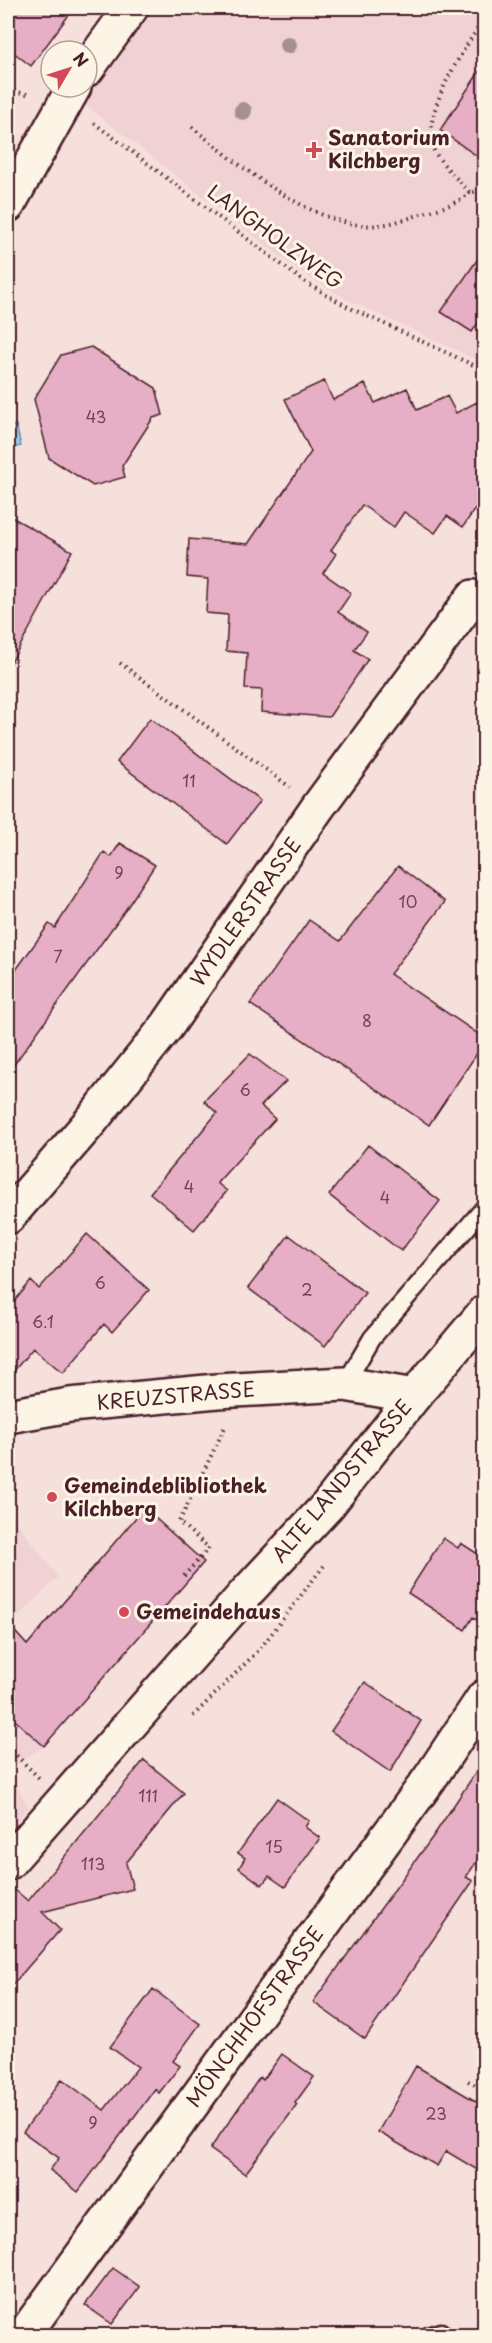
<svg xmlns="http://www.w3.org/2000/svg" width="492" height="2343" font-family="'Playpen Sans',sans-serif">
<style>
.built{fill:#f0d1d4}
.water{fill:#92d3f3;stroke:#758ba3;stroke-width:1.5}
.building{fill:#e6afc5;stroke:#4a1f2b;stroke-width:1.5}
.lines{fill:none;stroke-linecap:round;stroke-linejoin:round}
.service-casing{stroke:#4a1f2b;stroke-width:21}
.minor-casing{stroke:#4a1f2b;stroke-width:38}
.tertiary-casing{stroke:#4a1f2b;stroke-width:38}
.path{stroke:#4a1f2b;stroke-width:4;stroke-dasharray:1.5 4.5;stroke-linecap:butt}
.service{stroke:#fcf5e5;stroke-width:16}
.minor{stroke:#fcf5e5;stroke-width:33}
.tertiary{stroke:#fcf5e5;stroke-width:33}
.tree{fill:#a5918b}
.poi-dot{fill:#d1495b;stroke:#fcf5e5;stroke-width:2}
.labels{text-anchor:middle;stroke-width:6;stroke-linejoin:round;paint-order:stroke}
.number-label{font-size:16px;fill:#714352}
.poi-label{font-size:20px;font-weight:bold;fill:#4a1f2b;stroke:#fcf5e5;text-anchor:start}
.street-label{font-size:20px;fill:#4a1f2b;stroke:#fcf5e5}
</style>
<rect width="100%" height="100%" fill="#f5e0db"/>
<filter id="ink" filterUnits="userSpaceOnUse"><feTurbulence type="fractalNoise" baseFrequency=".0167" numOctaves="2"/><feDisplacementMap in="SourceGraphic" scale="12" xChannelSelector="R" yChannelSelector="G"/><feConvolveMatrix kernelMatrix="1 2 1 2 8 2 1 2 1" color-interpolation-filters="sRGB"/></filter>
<g filter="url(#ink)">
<!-- built -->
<path class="built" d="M145 8H484V363L346 299 298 270 76 98Z
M8 1511 58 1577 8 1627Z
M8 1714 44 1746 9 1770 28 1808 8 1832Z"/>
<!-- water -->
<path class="water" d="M16 425 21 446 8 449V427Z"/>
<!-- building -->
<path class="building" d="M8 8H74L31 66 8 48Z
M484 65V161L440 130Z
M484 250V314L472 332 441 312Z
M91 347 156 388 163 415 153 418 122 466 125 477 93 486 49 458 34 399 61 355Z
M324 381 333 400 365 384 375 403 407 388 417 410 447 396 456 413 477 402 484 419V495L463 527 447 516 435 533 404 512 394 527 362 505 331 550 336 554 323 573 351 593 338 612 367 632 354 650 368 659 329 717 261 712 262 690 245 689 247 653 226 651 228 615 206 613 208 579 187 577 189 539 248 544 311 452 285 399Z
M8 515 72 551 8 668Z
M150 718 260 801 227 844 117 762Z
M120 843 155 865 126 909 8 1073V981L49 924 55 928 104 852 111 857Z
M398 866 445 902 390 974 484 1038V1043L429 1125 250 1004 309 920 340 941Z
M250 1054 286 1081 261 1106 275 1119 217 1183 227 1191 194 1230 150 1193 217 1113 204 1101Z
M368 1145 440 1201 401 1251 329 1195Z
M87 1234 149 1290 112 1332 104 1324 63 1373 33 1348 8 1378V1309L31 1281 39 1289Z
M289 1235 365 1293 325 1346 248 1288Z
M144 1508 204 1562 44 1746 8 1714V1624L27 1645Z
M443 1538 458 1548 461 1543 484 1558V1625L473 1617 465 1630 408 1593Z
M365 1682 421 1721 390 1772 331 1731Z
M144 1760 184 1793 126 1863 133 1889 42 1912 60 1930 8 1990V1884L28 1901Z
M484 1760V1851L466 1877 473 1881 365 2039 313 2002 434 1835Z
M277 1798 309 1821 305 1827 320 1838 285 1887 269 1876 262 1885 239 1868 245 1858 238 1853Z
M153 1989 200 2024 173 2061 180 2066 159 2093 155 2089 78 2192 50 2170 59 2158 23 2132 62 2079 104 2110 138 2067 110 2047Z
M282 2054 314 2077 295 2103 297 2105 245 2174 210 2149 260 2077 263 2080Z
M416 2066 484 2106V2174L446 2151 437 2166 378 2132Z
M113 2268 140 2287 112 2324 85 2305Z"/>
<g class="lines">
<defs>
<path id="service" d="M345 1384 372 1338 484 1208
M428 2336 441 2332"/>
<path id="minor" d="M87 69 131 8
M8 205 74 87
M8 1217 92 1120 167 1026 318 807 473 597
M8 1416 70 1405 217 1391 308 1386 345 1384 414 1396
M23 2336 430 1778 484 1697"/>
<path id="tertiary" d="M8 1863 245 1594 328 1505 414 1396 484 1313"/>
</defs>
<!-- service casing -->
<use href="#service" class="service-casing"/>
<!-- minor casing -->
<use href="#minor" class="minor-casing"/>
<!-- tertiary casing -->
<use href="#tertiary" class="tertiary-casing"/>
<!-- path -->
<path class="path" d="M484 19C465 48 415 119 436 154 445 168 459 180 470 193L484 189
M8 90 31 95
M94 123 306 283 350 308 484 370
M192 127C236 163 320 233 380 225 395 223 410 218 424 213 441 208 457 204 470 193
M120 663 290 787
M184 1576 209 1548 179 1522 226 1425
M193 1716 259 1650 326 1563
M8 1747 39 1778
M468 2081 484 2089"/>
<!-- service -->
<use href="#service" class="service"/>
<!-- minor -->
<use href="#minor" class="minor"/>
<!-- tertiary -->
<use href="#tertiary" class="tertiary"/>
</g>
<!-- trees -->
<g class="tree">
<circle cx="288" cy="45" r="9"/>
<circle cx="243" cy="111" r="9"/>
</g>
</g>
<!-- markers -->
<g class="poi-dot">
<path d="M311 141h6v6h6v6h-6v6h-6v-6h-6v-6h6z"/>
<circle cx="52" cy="1497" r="6"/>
<circle cx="124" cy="1612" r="6"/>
</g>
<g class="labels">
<!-- number labels -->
<g class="number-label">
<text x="96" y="423">43</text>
<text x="189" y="787">11</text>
<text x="119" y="879">9</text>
<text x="408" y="908">10</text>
<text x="58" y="963">7</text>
<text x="367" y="1027">8</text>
<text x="245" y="1096">6</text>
<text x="189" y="1193">4</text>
<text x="385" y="1204">4</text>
<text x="100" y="1289">6</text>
<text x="307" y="1296">2</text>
<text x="43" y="1328">6.1</text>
<text x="148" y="1802">111</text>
<text x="274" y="1853">15</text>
<text x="93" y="1870">113</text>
<text x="436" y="2120">23</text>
<text x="93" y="2129">9</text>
</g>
<!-- poi labels -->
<g class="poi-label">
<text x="328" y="145">Sanatorium<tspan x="328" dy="23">Kilchberg</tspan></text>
<text x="64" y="1493">Gemeindeblibliothek<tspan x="64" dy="23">Kilchberg</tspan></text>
<text x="136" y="1619">Gemeindehaus</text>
</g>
<!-- street labels -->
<g class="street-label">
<text transform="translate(275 237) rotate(36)" y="7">LANGHOLZWEG</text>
<text transform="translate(246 912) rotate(-55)" y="7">WYDLERSTRASSE</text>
<text transform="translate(176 1396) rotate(-5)" y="7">KREUZSTRASSE</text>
<text transform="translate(342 1481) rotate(-50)" y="7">ALTE LANDSTRASSE</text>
<text transform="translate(255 2017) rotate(-54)" y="7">MÖNCHHOFSTRASSE</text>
</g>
</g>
<!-- margin -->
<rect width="492" height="2343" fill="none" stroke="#fcf5e5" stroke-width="30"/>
<rect x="15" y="15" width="462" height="2313" fill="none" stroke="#4a1f2b" stroke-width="2" filter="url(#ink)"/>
<!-- north arrow -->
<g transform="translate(69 69) rotate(51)"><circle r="28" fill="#fcf5e5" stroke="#b59f9b" stroke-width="1.5"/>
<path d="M0-4.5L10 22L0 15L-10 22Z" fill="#d1495b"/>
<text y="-9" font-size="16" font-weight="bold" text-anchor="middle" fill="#4a1f2b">N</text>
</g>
</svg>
